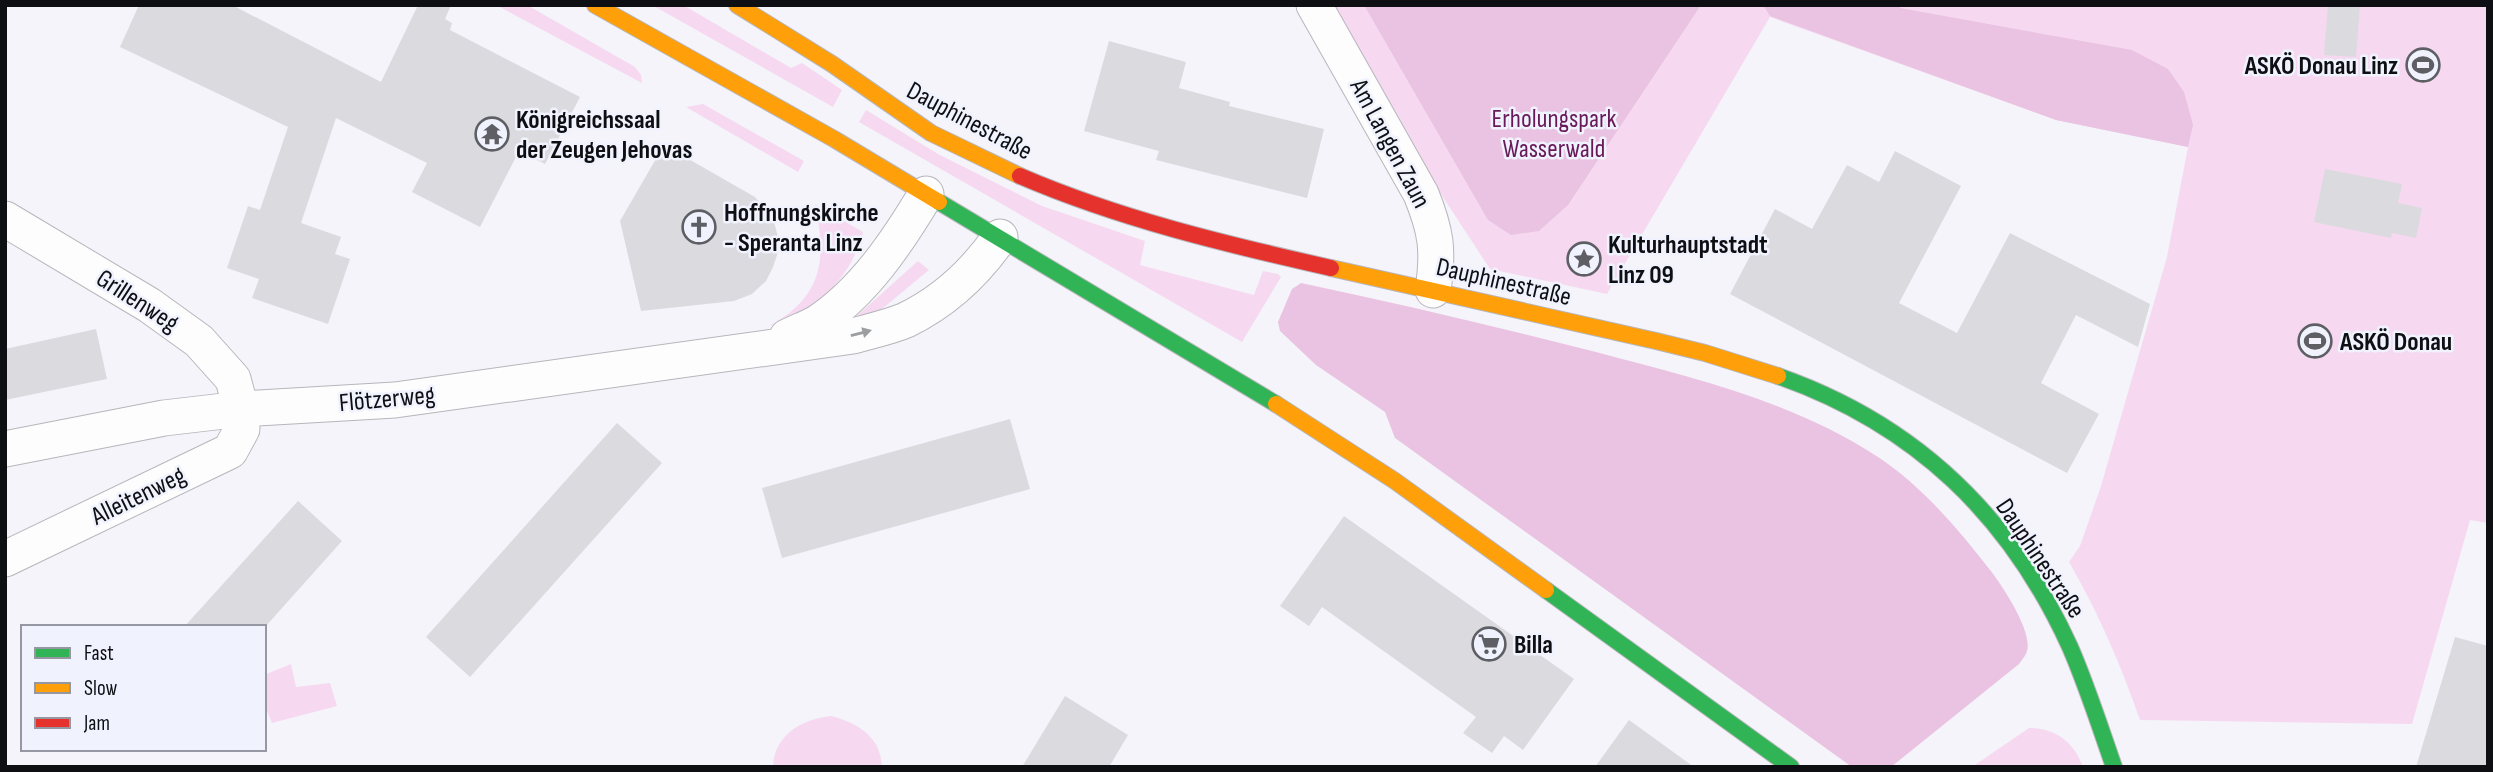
<svg xmlns="http://www.w3.org/2000/svg" width="2493" height="772" font-family="'Sofia Sans Condensed',sans-serif">
<style>
.green{fill:#f6d9f0}
.forest{fill:#e9c3e1}
.building{fill:#dbdadf}
.lines{fill:none;stroke-linecap:round;stroke-linejoin:round}
.street-casing{stroke:#b6b6bb;stroke-width:37}
.fast-casing{stroke:#b6b6bb;stroke-width:18}
.slow-casing{stroke:#b6b6bb;stroke-width:18}
.jam-casing{stroke:#b6b6bb;stroke-width:18}
.street{stroke:#fdfdfe;stroke-width:35}
.fast{stroke:#30b455;stroke-width:16}
.slow{stroke:#ff9f0a;stroke-width:16}
.jam{stroke:#e5322d;stroke-width:16}
.oneway{fill:#9d9ea0}
.labels{text-anchor:middle;stroke-width:5;stroke-linejoin:round;paint-order:stroke}
.poi-label{font-size:26px;font-weight:bold;fill:#0e0f13;stroke:#f0f2fe;text-anchor:start}
.park-label{font-size:26px;fill:#681958;stroke:#f0f2fe}
.street-label{font-size:26px;fill:#0e0f13;stroke:#f0f2fe}
</style>
<rect width="100%" height="100%" fill="#f4f4fa"/>
<!-- green -->
<path class="green" d="M496 5H527L635 67 641 75 642 83Z
M652 5H683L791 68 802 63 842 90 833 107Z
M1330 5H2488V523L2470 520 2412 724 2140 720C2121 665 2098 612 2069 562L2080 546 2101 486 2167 257 2188 147 2056 120 1770 17 1607 294 1490 269 1439 191Z
M703 104 804 161 798 172 686 107Z
M866 110 938 154 1042 206 1145 241 1140 265 1254 295 1263 271 1278 274 1281 277 1242 342 859 122Z
M815 204 863 232C851 279 815 312 769 326 823 297 827 259 815 204Z
M918 261 929 270 877 313 850 322Z
M291 664 296 687 330 683 337 706 272 723 264 704V675Z
M831 716C857 723 881 736 882 767H773C774 735 802 719 831 716Z
M2029 728C2055 728 2074 742 2083 767H1972Z"/>
<!-- forest -->
<path class="forest" d="M1364 5H1701L1568 205 1539 231 1511 235 1488 220Z
M1763 5H1900V8L2132 50 2168 69 2184 92 2193 125 2188 147 2056 120 1770 16Z
M1301 283C1400 304 1498 327 1596 352 1693 378 1793 401 1878 457 1922 486 1958 529 1990 570 2002 585 2033 632 2027 651 2026 655 2022 660 2019 664L1891 767H1852L1395 438 1385 412 1316 365 1280 331 1278 322 1292 289Z"/>
<!-- building -->
<path class="building" d="M139 5H232L381 82 418 5H451L445 19 452 23 450 30 580 97 545 164 519 151 480 227 412 192 427 163 336 118 301 223 341 237 335 254 350 259 328 324 252 298 259 279 227 268 248 206 260 210 288 127 120 47Z
M2328 5H2360L2356 57 2324 55Z
M1109 41 1186 62 1179 88 1230 102 1229 106 1324 129 1307 198 1156 160 1159 151 1084 131Z
M664 145 755 197 773 218 777 233 779 249 773 267 766 281 752 294 734 301 641 311 620 221Z
M1895 151 1961 186 1899 303 1957 333 2010 233 2150 304 2138 347 2076 315 2041 383 2099 414 2067 473 1730 294 1775 209 1812 229 1847 165 1879 182Z
M2325 169 2402 184 2398 203 2422 208 2416 238 2392 233 2391 238 2314 222Z
M96 329 107 379 5 400V349Z
M1010 419 1030 489 782 558 762 488Z
M617 423 662 463 470 677 426 637Z
M298 501 342 541 265 627H184Z
M1344 516 1574 679 1523 750 1504 736 1492 753 1463 733 1476 717 1322 607 1309 626 1280 606Z
M2455 637 2488 646V767H2416Z
M1065 696 1128 735 1109 767H1022Z
M1629 720 1694 767H1595Z"/>
<g class="lines">
<defs>
<path id="street" d="M1314 5 1421 194C1436 231 1439 250 1433 290
M5 219 149 305 199 341 233 379 241 409 242 429 230 451 5 559
M787 337C797 332 808 328 817 323 864 292 898 241 926 194
M5 449 164 418 241 409 395 400 853 336C870 331 890 327 906 320 945 301 975 273 1000 237"/>
<path id="fast" d="M939 202 1276 404
M1778 376C1915 424 2010 515 2070 647 2087 686 2100 727 2114 767
M1546 590 1791 767"/>
<path id="slow" d="M595 5 834 139 939 202
M737 5 832 64 931 133 1020 176
M1331 268 1656 341 1705 353 1778 376
M1276 404 1395 481 1546 590"/>
<path id="jam" d="M1020 176C1120 219 1225 244 1331 268"/>
</defs>
<!-- street casing -->
<use href="#street" class="street-casing"/>
<!-- fast casing -->
<use href="#fast" class="fast-casing"/>
<!-- slow casing -->
<use href="#slow" class="slow-casing"/>
<!-- jam casing -->
<use href="#jam" class="jam-casing"/>
<!-- street -->
<use href="#street" class="street"/>
<!-- fast -->
<use href="#fast" class="fast"/>
<!-- slow -->
<use href="#slow" class="slow"/>
<!-- jam -->
<use href="#jam" class="jam"/>
</g>
<!-- one-way arrows -->
<defs><path id="oneway-solid" d="M-6-.8H1V-3.2L6.5 0L1 3.2V.8H-6Z" transform="scale(1.75)"/></defs>
<use class="oneway" href="#oneway-solid" transform="translate(861 333) rotate(-15)"/>
<!-- icons -->
<defs>
<symbol id="stadium-ring" viewBox="-11 -11 22 22"><circle r="9.5" fill="#f0f2fe" stroke="#5e5f64" stroke-width="1.5"/><path d="M0-5a6.5 5 0 1 0 0 10a6.5 5 0 1 0 0-10ZM-3.5-1.8h7v3.6h-7Z" fill="#5e5f64"/></symbol>
<symbol id="temple-ring" viewBox="-11 -11 22 22"><circle r="9.5" fill="#f0f2fe" stroke="#5e5f64" stroke-width="1.5"/><path d="M0-6L5-2H3V0L6.5 2.5H4V6H1.5V3h-3V6H-4V2.5H-6.5L-3 0V-2H-5Z" fill="#5e5f64"/></symbol>
<symbol id="church-ring" viewBox="-11 -11 22 22"><circle r="9.5" fill="#f0f2fe" stroke="#5e5f64" stroke-width="1.5"/><path d="M-1.2-6h2.4v3.5h3.3v2.4h-3.3V6h-2.4V-.1h-3.3v-2.4h3.3Z" fill="#5e5f64"/></symbol>
<symbol id="sight-ring" viewBox="-11 -11 22 22"><circle r="9.5" fill="#f0f2fe" stroke="#5e5f64" stroke-width="1.5"/><path d="M0-6L1.8-2.2L6-1.7L2.9 1.2L3.7 5.4L0 3.3L-3.7 5.4L-2.9 1.2L-6-1.7L-1.8-2.2Z" fill="#5e5f64"/></symbol>
<symbol id="supermarket-ring" viewBox="-11 -11 22 22"><circle r="9.5" fill="#f0f2fe" stroke="#5e5f64" stroke-width="1.5"/><path d="M-6-5.5h2.5l.6 2H6L4.5 2H-2.5L-4.4-4H-6ZM-1.5 3.2a1.3 1.3 0 1 0 .1 0ZM3 3.2a1.3 1.3 0 1 0 .1 0Z" fill="#5e5f64"/></symbol>
</defs>
<g fill-rule="evenodd">
<use href="#stadium-ring" x="2404" y="46" width="38" height="38"/>
<use href="#temple-ring" x="473" y="115" width="38" height="38"/>
<use href="#church-ring" x="680" y="208" width="38" height="38"/>
<use href="#sight-ring" x="1565" y="240" width="38" height="38"/>
<use href="#stadium-ring" x="2296" y="322" width="38" height="38"/>
<use href="#supermarket-ring" x="1470" y="625" width="38" height="38"/>
</g>
<g class="labels">
<!-- poi labels -->
<g class="poi-label">
<text x="2398" y="74" text-anchor="end">ASKÖ Donau Linz</text>
<text x="516" y="128">Königreichssaal<tspan x="516" dy="30">der Zeugen Jehovas</tspan></text>
<text x="724" y="221">Hoffnungskirche<tspan x="724" dy="30">- Speranta Linz</tspan></text>
<text x="1608" y="253">Kulturhauptstadt<tspan x="1608" dy="30">Linz 09</tspan></text>
<text x="2340" y="350">ASKÖ Donau</text>
<text x="1514" y="653">Billa</text>
</g>
<!-- park labels -->
<g class="park-label">
<text x="1554" y="127">Erholungspark<tspan x="1554" dy="30">Wasserwald</tspan></text>
</g>
<!-- street labels -->
<g class="street-label">
<text transform="translate(970 120) rotate(28)" y="9">Dauphinestraße</text>
<text transform="translate(1391 143) rotate(62)" y="9">Am Langen Zaun</text>
<text transform="translate(1504 281) rotate(13)" y="9">Dauphinestraße</text>
<text transform="translate(138 300) rotate(33)" y="9">Grillenweg</text>
<text transform="translate(387 398) rotate(-5)" y="9">Flötzerweg</text>
<text transform="translate(138 495) rotate(-26)" y="9">Alleitenweg</text>
<text transform="translate(2041 558) rotate(56)" y="9">Dauphinestraße</text>
</g>
</g>
<!-- border -->
<rect width="2493" height="772" fill="none" stroke="#0e0f13" stroke-width="14"/>
<!-- legend -->
<rect x="21" y="625" width="245" height="126" fill="#f0f2fe" stroke="#9697a0" stroke-width="2"/>
<rect x="35" y="648" width="35" height="10" fill="#30b455" stroke="#9697a0" stroke-width="2"/>
<text x="84" y="660" font-size="21" fill="#0e0f13">Fast</text>
<rect x="35" y="683" width="35" height="10" fill="#ff9f0a" stroke="#9697a0" stroke-width="2"/>
<text x="84" y="695" font-size="21" fill="#0e0f13">Slow</text>
<rect x="35" y="718" width="35" height="10" fill="#e5322d" stroke="#9697a0" stroke-width="2"/>
<text x="84" y="730" font-size="21" fill="#0e0f13">Jam</text>
</svg>
